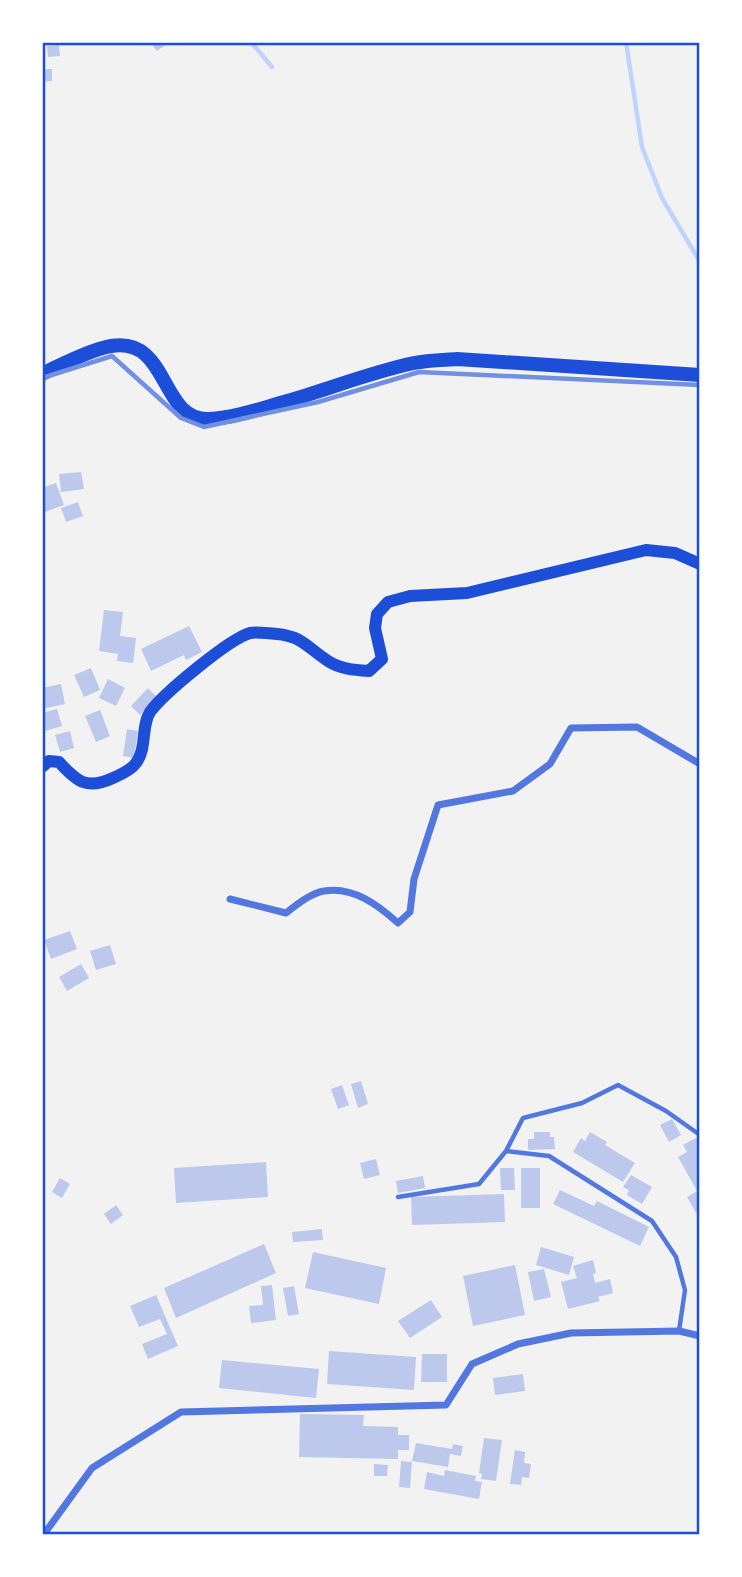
<svg xmlns="http://www.w3.org/2000/svg" width="742" height="1577" font-family="'Noto Serif',serif">
<style>
.lines{fill:none;stroke-linecap:round;stroke-linejoin:round}
.stream{stroke:#bfd3fe;stroke-width:4.5}
.building{fill:#bdc9ec}
.service{stroke:#5277de;stroke-width:4.5}
.minor{stroke:#5277de;stroke-width:7}
.secondary{stroke:#1d4ed8;stroke-width:12}
.trunk{stroke:#1d4ed8;stroke-width:14}
.rail{stroke:#7290e2;stroke-width:4.5}
.neatline{fill:none;stroke:#1d4ed8;stroke-width:2.5}
</style>
<rect width="100%" height="100%" fill="#f2f2f2"/>
<g class="lines">
<!-- stream -->
<path class="stream" d="M251 42 272 67
M626 42 642 147 662 198 700 262"/>
</g>
<!-- building -->
<path class="building" d="M150 42H170L157 51Z
M59 45 60 56 48 57 47 46Z
M42 69H52V81L42 82Z
M81 472 84 489 61 492 59 474Z
M56 483 64 505 42 513V488Z
M78 502 83 516 66 522 61 508Z
M104 610 123 612 120 636 136 638 133 663 117 661 118 654 99 651Z
M189 626 202 652 186 660 184 655 151 671 141 649Z
M91 668 100 690 84 697 74 675Z
M108 679 125 688 116 706 99 698Z
M61 684 65 704 42 709V688Z
M148 688 157 697 140 715 131 706Z
M57 709 62 726 42 732V713Z
M100 710 110 736 96 742 85 716Z
M127 729 138 731 134 758 123 756Z
M70 731 74 748 60 752 55 735Z
M70 931 77 949 51 959 44 940Z
M110 945 116 964 96 970 90 951Z
M81 964 89 978 67 991 59 977Z
M361 1081 368 1104 358 1108 351 1084Z
M342 1085 349 1105 338 1109 331 1089Z
M672 1119 681 1135 669 1142 660 1125Z
M534 1132H550V1137H554L555 1149 528 1150V1139H534Z
M590 1132 607 1142 605 1145 635 1163 623 1182 573 1152 581 1138 585 1141Z
M696 1138 700 1145V1210L696 1213 687 1197 697 1191 678 1157 687 1152 683 1145Z
M376 1159 380 1175 364 1179 360 1163Z
M266 1162 268 1197 176 1203 174 1168Z
M500 1168H514L515 1190H501Z
M521 1168H540V1208H521Z
M631 1175 652 1187 642 1204 627 1195 629 1190 623 1187Z
M423 1176 425 1188 398 1193 396 1181Z
M60 1178 70 1184 62 1198 52 1192Z
M560 1190 594 1206 597 1201 649 1227 640 1246 553 1204Z
M504 1194 505 1222 412 1225 411 1197Z
M116 1205 123 1215 111 1224 104 1214Z
M322 1229 323 1240 293 1242 292 1232Z
M264 1244 276 1273 176 1318 164 1288Z
M541 1247 574 1257 569 1275 536 1265Z
M313 1252 386 1268 379 1304 305 1288Z
M593 1260 596 1273 593 1274 595 1283 610 1279 613 1293 598 1297 600 1301 568 1309 561 1282 577 1278 573 1266Z
M515 1265 525 1315 473 1326 463 1276Z
M544 1269 551 1297 534 1301 528 1272Z
M272 1285 276 1320 251 1323 249 1306 263 1305 261 1286Z
M294 1286 299 1314 288 1316 283 1288Z
M156 1295 178 1346 148 1359 142 1344 167 1334 160 1319 139 1327 130 1306Z
M431 1300 442 1317 410 1338 398 1321Z
M329 1351 416 1357 414 1390 327 1384Z
M422 1354H447V1382H421Z
M222 1360 319 1369 316 1398 219 1388Z
M523 1374 525 1391 495 1395 493 1378Z
M300 1414 364 1415 363 1426 398 1427V1435H409V1450H398V1459L299 1457Z
M484 1438 502 1440 496 1481 481 1479 482 1474 479 1473Z
M416 1443 452 1449 453 1444 463 1446 461 1456 450 1454 448 1467 412 1461Z
M515 1450 525 1452 524 1463 531 1464 529 1478 522 1477 521 1485 510 1484Z
M401 1461 412 1462 410 1488 399 1487Z
M374 1464 388 1465 387 1476H374Z
M445 1470 476 1476 475 1481 482 1482 479 1499 424 1489 427 1472 444 1476Z"/>
<g class="lines">
<!-- service -->
<path class="service" d="M506 1151 549 1156 652 1221 676 1257 685 1290 679 1331
M398 1197 479 1184 506 1151 523 1118 582 1103 618 1085 666 1111 700 1135"/>
<!-- minor -->
<path class="minor" d="M230 899 286 913C296 905 311 893 324 891 353 886 378 905 398 923L410 912 414 879 438 805 513 791 550 764 571 728 637 727 700 764
M42 1531 47 1530 92 1468 181 1412 446 1405 472 1364 518 1344 571 1333 679 1331 700 1336"/>
<!-- secondary -->
<path class="secondary" d="M42 767 49 761 59 762C77 782 87 790 113 778 120 775 132 769 136 763 147 749 141 726 150 712 163 694 229 639 250 633 255 632 262 633 266 633 303 635 301 643 328 661 340 669 355 670 369 671L382 659 375 628 377 614 388 602 410 596 467 593 646 550 675 553 700 564"/>
<!-- trunk -->
<path class="trunk" d="M42 374C60 365 92 349 111 346 170 336 159 421 209 419 235 418 262 408 287 401 329 389 371 372 414 363 428 360 443 360 457 359L700 375"/>
<!-- rail -->
<path class="rail" d="M42 378 112 356 181 418 204 427 318 402 419 372 700 385"/>
</g>
<!-- border -->
<rect width="742" height="1577" fill="none" stroke="#ffffff" stroke-width="88"/>
<rect x="44" y="44" width="654" height="1489" class="neatline"/>
</svg>
